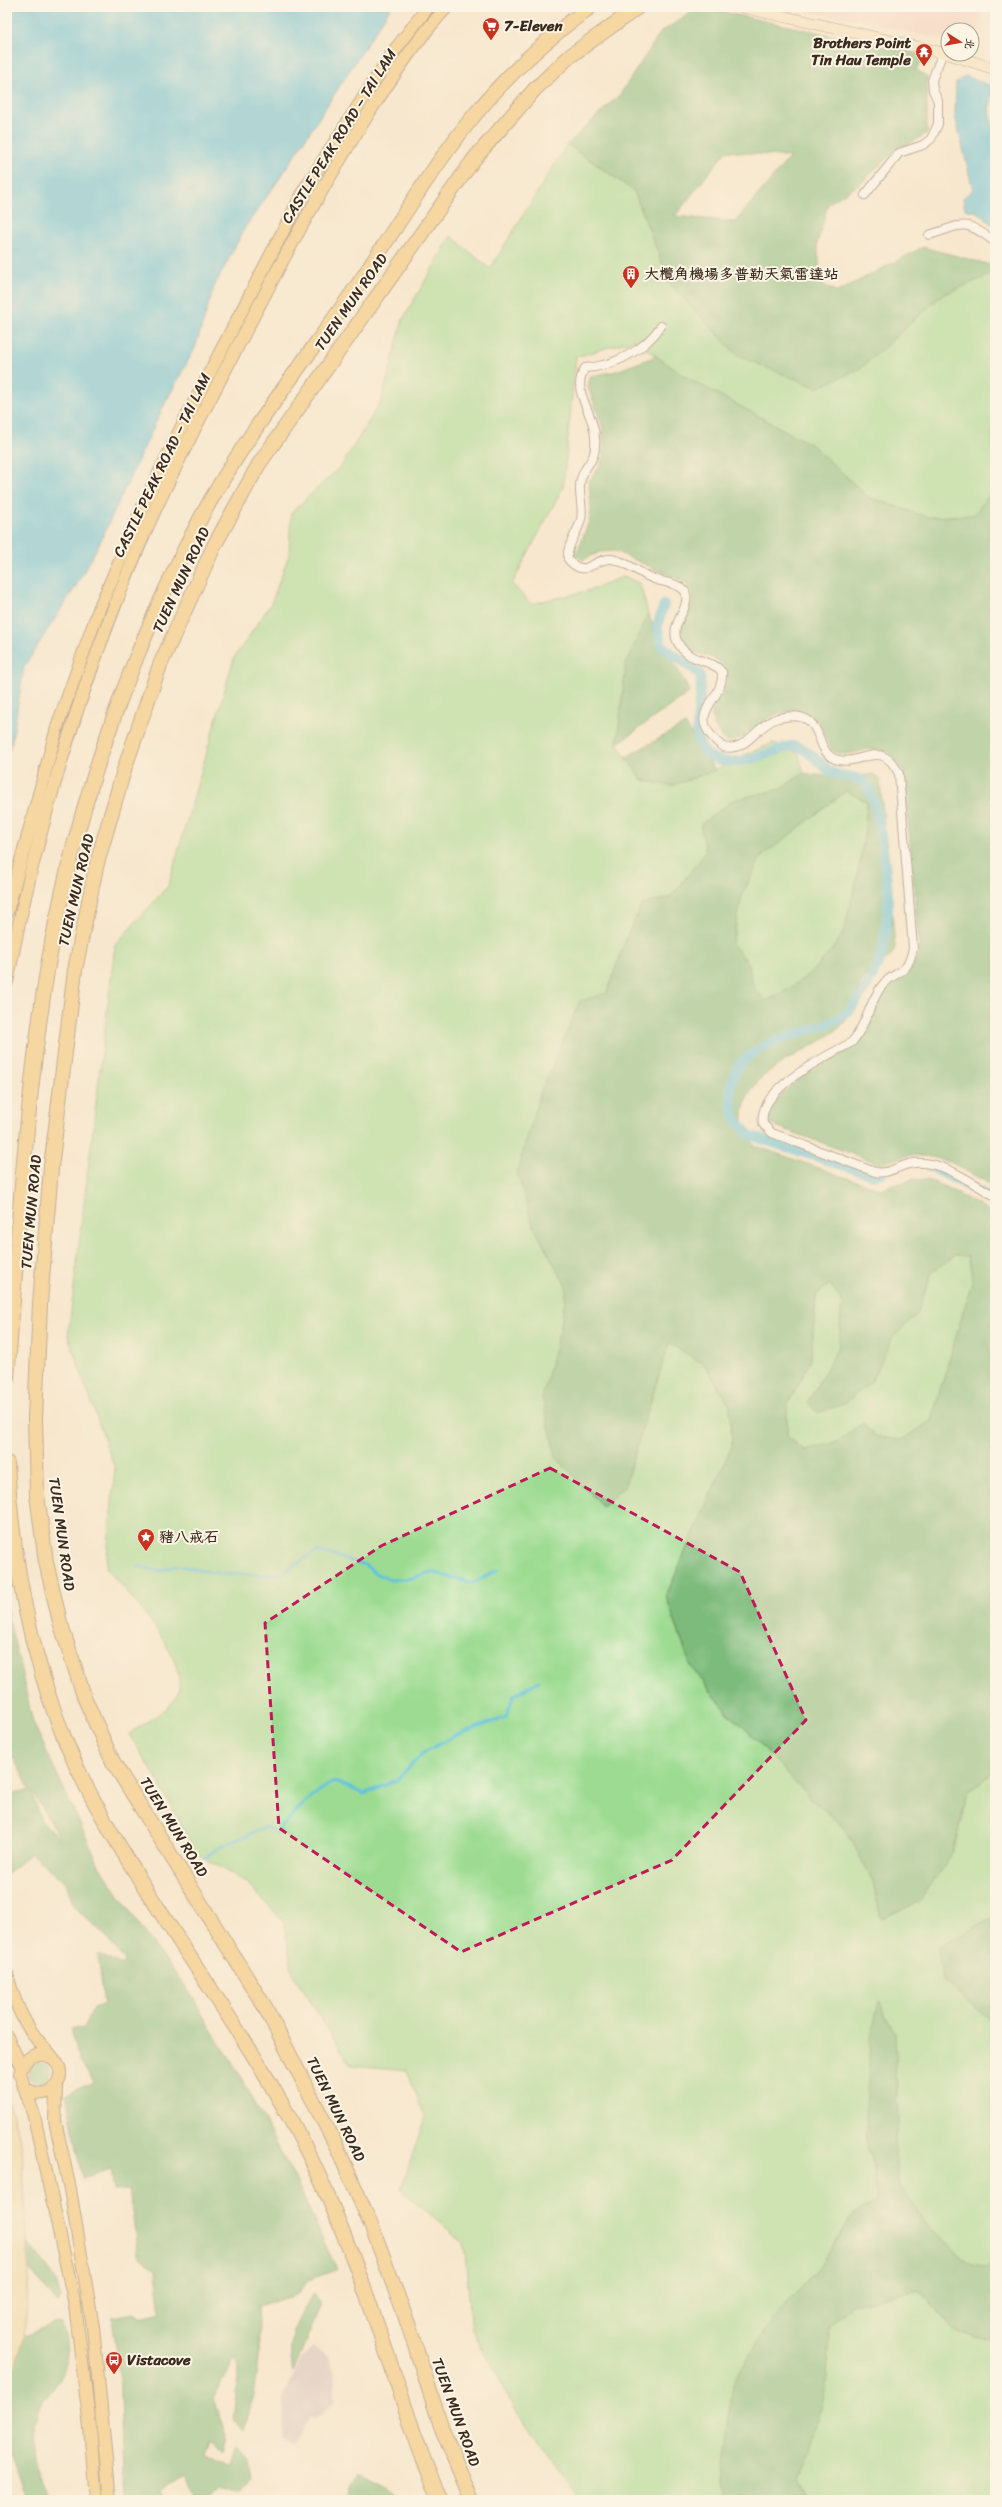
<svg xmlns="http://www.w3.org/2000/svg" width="1002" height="2507" font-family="Sriracha,'LXGW WenKai TC',sans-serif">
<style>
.built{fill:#f7d1c6}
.industrial{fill:#d2bfbf}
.green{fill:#9cdb91;stroke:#6c8258}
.forest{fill:#7dbb7b;stroke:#5c724c;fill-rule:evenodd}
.sand{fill:#eeda9e;stroke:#94825e}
.water{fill:#5fc2dd;stroke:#4d767e}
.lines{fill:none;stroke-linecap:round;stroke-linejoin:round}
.stream{stroke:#5fc2dd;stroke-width:3}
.canal{stroke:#5fc2dd;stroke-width:10}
.street-casing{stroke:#7d6c5c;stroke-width:10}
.secondary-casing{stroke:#7d6c5c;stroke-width:12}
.primary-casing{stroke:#7d6c5c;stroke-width:14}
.highway-casing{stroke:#7d6c5c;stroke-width:16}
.street{stroke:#fff;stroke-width:8}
.secondary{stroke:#fbe7c3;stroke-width:11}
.primary{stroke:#f4c26a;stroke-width:12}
.highway{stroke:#f4c26a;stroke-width:14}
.marked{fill:none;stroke:#c2185b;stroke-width:3;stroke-dasharray:8 5;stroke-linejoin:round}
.labels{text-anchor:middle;stroke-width:4;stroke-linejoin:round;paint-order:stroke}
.poi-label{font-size:15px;font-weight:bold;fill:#3b2a1e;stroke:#fcf5e5;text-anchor:start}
.street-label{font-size:15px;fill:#3b2a1e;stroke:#fcf5e5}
</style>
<rect width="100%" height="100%" fill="#fcf5e5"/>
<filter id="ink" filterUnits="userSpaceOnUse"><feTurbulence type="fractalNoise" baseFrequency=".025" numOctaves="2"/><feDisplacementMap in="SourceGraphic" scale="8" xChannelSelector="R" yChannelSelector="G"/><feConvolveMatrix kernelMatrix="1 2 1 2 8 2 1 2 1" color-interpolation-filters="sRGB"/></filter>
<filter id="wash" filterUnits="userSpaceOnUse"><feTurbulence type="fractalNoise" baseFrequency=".012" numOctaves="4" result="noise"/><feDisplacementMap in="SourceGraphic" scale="16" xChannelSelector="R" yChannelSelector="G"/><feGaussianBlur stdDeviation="0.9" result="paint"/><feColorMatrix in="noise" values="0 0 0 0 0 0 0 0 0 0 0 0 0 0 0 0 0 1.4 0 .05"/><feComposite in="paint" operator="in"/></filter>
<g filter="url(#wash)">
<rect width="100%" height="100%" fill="#f7e7ce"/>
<!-- built -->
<path class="built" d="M786 7H985L973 46 972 30H948V41L855 19Z"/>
<!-- industrial -->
<path class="industrial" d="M313 2347 329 2358 335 2374V2402L318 2416 310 2418 292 2446 282 2439 283 2400 301 2358Z"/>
<!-- green -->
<path class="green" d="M567 144 634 191 670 284 861 368 942 295 995 273V418L992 434 995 486 974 515 927 517 868 497 812 445 684 376 634 340 576 357 563 487 512 584 531 604 591 590 624 576 640 584 648 614 626 665 617 744 642 780 672 786 715 770 738 758 773 743 798 753 804 773 780 789 733 800 706 852 671 897 642 905 627 936 607 993 532 1223 567 1288 561 1325 624 1487 669 1342 705 1365 730 1406 732 1446 666 1596 691 1667 730 1715 754 1737 803 1791 845 1828 873 1881 881 1919 953 1852 968 1791 995 1771V1915L987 1921 942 1980 988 2018 995 2055V2262L985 2267 970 2262 929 2228 899 2186 894 2155 898 2124 895 2033 879 2002 867 2150 874 2165 876 2201 853 2216 817 2271 771 2320 721 2482 723 2500H578L525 2425 472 2330 464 2243 401 2189 425 2117 407 2070 351 2065 293 1974 284 1922 246 1882 196 1853 157 1779 129 1734C141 1726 168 1710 175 1699 197 1664 128 1594 106 1568L115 1469 68 1336 115 945 168 886 234 658 271 604 289 555 291 513 342 465 382 400 403 319 451 236 490 269Z
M846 791 867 802C865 839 859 875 850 910 848 918 846 927 843 934 824 965 798 986 766 1001L754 988 747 961 732 944 742 895 761 857Z
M955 1255 968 1256 973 1279 931 1421 901 1440 875 1437 863 1423 835 1443 804 1450 787 1436V1406L811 1359 816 1295 830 1284 842 1301 839 1346 808 1402 871 1382 892 1339 917 1314 932 1272Z
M919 2290 955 2332 995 2340V2500H803L807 2494 800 2479 810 2445 826 2360 830 2326 853 2304Z"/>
<!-- forest -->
<path class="forest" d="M700 7 927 56 916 69 927 77V133L889 156 864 181 828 204 817 244 822 284 837 292 923 247 995 266V273L942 295 861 368 817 388 738 356 670 284 634 191 568 144 621 93 661 32ZM726 151 790 157 735 222 675 216Z
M656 356 684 376 812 445 868 497 927 517 974 515 995 486V1187L952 1163 932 1157 910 1155 880 1164 770 1124 767 1118C772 1088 831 1061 855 1046 869 1030 875 1001 886 990 905 971 912 979 919 948L904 773 889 752C884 751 878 749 873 749 862 749 848 757 837 753 818 745 833 710 787 712 762 712 750 743 725 741 693 701 730 708 727 670 724 667 722 663 718 661 707 653 689 655 683 639 675 616 706 605 684 582L615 551 600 552 583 560 576 555 589 521 591 509 589 481 601 464 604 449 602 425 588 387 590 376 616 371Z
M648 614 690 692 617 744 626 665Z
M685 724 715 770 671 786 642 780 626 757Z
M804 773 844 779 873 774 880 779 895 947C892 962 878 963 868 973 854 987 855 1014 840 1027 809 1055 742 1068 743 1120 743 1127 750 1138 753 1145L879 1189 914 1179 927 1180 942 1185 995 1214V1771L968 1791 953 1852 920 1901 881 1919 873 1881 845 1828 803 1791 754 1737 730 1715 691 1667 666 1596 732 1446 730 1406 705 1365 669 1343 624 1487 602 1506 556 1457 542 1398 561 1325 567 1288 532 1223 517 1172 540 1094 580 1001 607 993 627 936 642 905 671 897 706 852 700 825 733 800 780 789ZM846 791 867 802C865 839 859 875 849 910 847 918 846 927 843 934 824 964 798 986 766 1001L754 988 747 961 732 944 742 895 761 857ZM955 1255 968 1256 973 1279 931 1421 901 1440 875 1436 863 1423 835 1443 804 1450 787 1436V1406L811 1360 816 1295 830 1284 842 1301 839 1346 808 1402 817 1413 844 1404 871 1382 892 1339 917 1314 932 1272Z
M7 1610 33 1722 99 1865 143 1930 190 1993 212 2031 238 2071 297 2183 337 2270 308 2280 299 2294 258 2306C261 2349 257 2389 244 2430L233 2419 239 2369 236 2357 213 2399 226 2436 222 2452 210 2442 205 2457 230 2463 236 2444 247 2456 250 2476 239 2491 219 2489 208 2500H194L186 2478 160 2491 164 2500H124L119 2370 112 2317 135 2313 139 2318 161 2313 156 2272 138 2255 129 2190 114 2191 111 2169 83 2178 66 2094 93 2082 79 2059 71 2029 84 2028 93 2009 104 2004 98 1954 122 1965 125 1960 104 1934 74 1907 66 1883 30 1853 7 1875V1794L30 1790 13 1757 7 1755ZM31 1792H32L61 1840 41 1820Z
M995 1915V2055L988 2018 942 1980 938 1948Z
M879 2002 895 2033 898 2124 894 2155 899 2186 929 2228 970 2262 985 2267 995 2262V2340L955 2332 919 2290 853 2304 830 2326 824 2401 800 2479 807 2495 803 2500H723L721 2482 733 2384 771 2320 817 2271 853 2216 876 2201 874 2165 867 2150 866 2109 870 2040Z
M29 2073a11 11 0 1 1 22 0a11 11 0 1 1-22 0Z
M24 2240C44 2261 54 2270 61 2298L58 2303 22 2261Z
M314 2293 321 2304 293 2372C286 2337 296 2322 314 2293Z
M55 2323 62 2325C68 2342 70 2364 59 2381 53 2390 44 2398 39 2408 28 2434 35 2476 49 2500H28L7 2448V2401L16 2340Z
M358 2470 386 2485 397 2500H347L348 2483Z"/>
<!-- sand -->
<path class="sand" d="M7 2095 22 2147 29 2276 24 2338 7 2393Z"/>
<!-- water -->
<path class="water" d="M7 7H391L280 178 246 226 214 287 195 348 163 407 99 544 79 581 24 667 12 741 7 757Z
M965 76 994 87 989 110 995 137V227L977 212 965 209 963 198 973 190 955 115 956 83Z"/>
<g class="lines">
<!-- stream -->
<path class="stream" d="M138 1566 161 1571 176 1565 220 1574 279 1575 317 1551 365 1565 375 1573 390 1580 413 1578 431 1572 473 1583 497 1570
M205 1858 219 1847 267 1827 277 1833C294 1812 310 1796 334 1781L364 1794 397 1780 423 1753 454 1736 506 1717 514 1695 539 1681"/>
<!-- canal -->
<path class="canal" d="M664 605 657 626 662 646 700 674C705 696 686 739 708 755 728 769 756 758 776 751 781 749 787 746 793 746 809 748 817 762 829 771 840 778 855 774 865 783 879 796 889 888 888 910 887 922 885 936 883 948 878 969 858 1007 839 1018 804 1038 731 1040 731 1092 730 1114 735 1120 749 1135L873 1175 882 1173
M931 1167 995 1200"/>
</g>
</g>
<g filter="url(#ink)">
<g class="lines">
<defs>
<path id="street" d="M865 195 899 153 923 145 931 139 938 124V101L933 90 932 80 943 52
M929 235C965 224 963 218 995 242
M661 326C644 351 614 366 585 368 570 392 594 411 595 437 597 463 586 461 581 479 577 492 584 505 581 519 578 533 566 545 568 559 586 581 593 557 612 559 626 561 640 574 654 579 665 583 676 582 685 591 692 609 669 623 677 641 688 664 712 658 722 672 725 703 680 712 723 747 747 753 758 723 778 718 828 707 811 749 835 759 860 768 881 736 899 774L913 948C907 979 895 968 881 987 869 1004 866 1026 852 1042 826 1057 756 1089 763 1124L772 1133 875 1172C889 1175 901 1164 914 1163 942 1160 972 1183 995 1196"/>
<path id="secondary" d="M742 7 948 54
M949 54 995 69"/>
<path id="primary" d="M7 912 58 724 99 609 143 506 185 420 306 187 391 55 428 7
M7 982C36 828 83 676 145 532 181 451 224 373 265 294 297 232 332 171 370 111 394 75 417 39 447 7
M7 1974C13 1998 21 2019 36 2038 42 2047 55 2057 59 2067 63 2078 55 2091 44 2093 36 2095 30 2092 24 2087
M7 2037 21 2066
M50 2057C35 2051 23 2058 20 2074L34 2116 75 2305 90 2427 96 2500
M56 2086 55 2121 70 2189 93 2327 110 2500"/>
<path id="highway" d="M7 1378C18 1242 25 1106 47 971 72 820 126 663 196 527 241 440 304 363 359 283 396 228 430 170 472 118 506 76 546 39 590 7
M7 1463C13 1579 39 1701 95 1803 161 1925 250 2034 311 2159 345 2230 370 2304 395 2377 409 2418 422 2461 441 2500
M472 2500 443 2432 408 2324 372 2227 335 2143 265 2007 113 1762 85 1699 60 1622 46 1562 37 1495 35 1418 40 1304 51 1168 75 970 96 867 124 770 160 665 214 546 259 464 474 159 535 89 570 56 638 7"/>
</defs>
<!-- street casing -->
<use href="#street" class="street-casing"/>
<!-- secondary casing -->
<use href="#secondary" class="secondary-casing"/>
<!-- primary casing -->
<use href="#primary" class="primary-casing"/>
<!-- highway casing -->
<use href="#highway" class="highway-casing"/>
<!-- street -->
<use href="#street" class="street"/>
<!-- secondary -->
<use href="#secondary" class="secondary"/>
<!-- primary -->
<use href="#primary" class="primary"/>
<!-- highway -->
<use href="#highway" class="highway"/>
</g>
</g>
<!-- marked area -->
<path d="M0 0H1002V2507H0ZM550 1468 740 1572 806 1720 672 1860 461 1952 279 1828 265 1623 381 1546Z" fill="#f7e7ce" fill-opacity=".55" fill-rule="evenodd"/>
<path class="marked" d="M550 1468 740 1572 806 1720 672 1860 461 1952 279 1828 265 1623 381 1546Z"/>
<!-- icons -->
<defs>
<symbol id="supermarket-pin" viewBox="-11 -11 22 30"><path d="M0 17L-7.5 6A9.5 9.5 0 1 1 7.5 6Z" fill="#c8321e" stroke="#fcf5e5"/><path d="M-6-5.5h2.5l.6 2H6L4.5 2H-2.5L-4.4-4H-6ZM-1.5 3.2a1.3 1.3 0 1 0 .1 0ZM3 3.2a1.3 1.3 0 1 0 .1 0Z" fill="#fff"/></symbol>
<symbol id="temple-pin" viewBox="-11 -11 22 30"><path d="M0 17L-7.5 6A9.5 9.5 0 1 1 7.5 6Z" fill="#c8321e" stroke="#fcf5e5"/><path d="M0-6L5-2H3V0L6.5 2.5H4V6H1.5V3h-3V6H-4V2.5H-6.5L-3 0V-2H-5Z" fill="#fff"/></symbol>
<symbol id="building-pin" viewBox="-11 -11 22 30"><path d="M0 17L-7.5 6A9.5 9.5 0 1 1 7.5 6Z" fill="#c8321e" stroke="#fcf5e5"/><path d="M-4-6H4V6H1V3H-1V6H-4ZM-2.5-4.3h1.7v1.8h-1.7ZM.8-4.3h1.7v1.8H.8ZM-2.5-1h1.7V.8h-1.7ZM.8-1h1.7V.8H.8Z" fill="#fff"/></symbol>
<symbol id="sight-pin" viewBox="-11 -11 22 30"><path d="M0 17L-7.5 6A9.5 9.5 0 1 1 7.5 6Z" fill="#c8321e" stroke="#fcf5e5"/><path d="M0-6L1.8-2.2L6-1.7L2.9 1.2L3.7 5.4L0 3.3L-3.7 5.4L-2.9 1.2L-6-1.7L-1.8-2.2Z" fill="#fff"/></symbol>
<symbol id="bus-pin" viewBox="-11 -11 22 30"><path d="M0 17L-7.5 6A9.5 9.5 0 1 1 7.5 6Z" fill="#c8321e" stroke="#fcf5e5"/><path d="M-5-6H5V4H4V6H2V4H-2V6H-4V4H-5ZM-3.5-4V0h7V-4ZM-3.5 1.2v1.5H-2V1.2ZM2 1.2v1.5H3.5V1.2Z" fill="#fff"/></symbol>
</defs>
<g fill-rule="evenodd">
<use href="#supermarket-pin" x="481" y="16" width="20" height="27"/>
<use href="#temple-pin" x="914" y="42" width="20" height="27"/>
<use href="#building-pin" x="621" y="264" width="20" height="27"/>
<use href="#sight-pin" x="136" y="1527" width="20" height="27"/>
<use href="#bus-pin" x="104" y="2350" width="20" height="27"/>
</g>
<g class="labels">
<!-- poi labels -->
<g class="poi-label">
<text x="504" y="31">7-Eleven</text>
<text x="911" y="48" text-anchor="end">Brothers Point<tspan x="911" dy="17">Tin Hau Temple</tspan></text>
<text x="644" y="279">大欖角機場多普勒天氣雷達站</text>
<text x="159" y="1542">豬八戒石</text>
<text x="127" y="2365">Vistacove</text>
</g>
<!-- street labels -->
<g class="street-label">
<text transform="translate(339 136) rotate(-58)" y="5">CASTLE PEAK ROAD – TAI LAM</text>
<text transform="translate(351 302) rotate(-55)" y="5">TUEN MUN ROAD</text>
<text transform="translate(162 465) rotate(-64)" y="5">CASTLE PEAK ROAD – TAI LAM</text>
<text transform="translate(181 580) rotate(-65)" y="5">TUEN MUN ROAD</text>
<text transform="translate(76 890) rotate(-77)" y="5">TUEN MUN ROAD</text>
<text transform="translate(31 1212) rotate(-85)" y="5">TUEN MUN ROAD</text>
<text transform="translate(62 1534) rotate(82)" y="5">TUEN MUN ROAD</text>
<text transform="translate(174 1827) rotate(58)" y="5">TUEN MUN ROAD</text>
<text transform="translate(336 2109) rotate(64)" y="5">TUEN MUN ROAD</text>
<text transform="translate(456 2412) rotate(70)" y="5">TUEN MUN ROAD</text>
</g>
</g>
<!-- margin -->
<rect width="1002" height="2507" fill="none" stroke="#fcf5e5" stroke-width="24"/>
<!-- north arrow -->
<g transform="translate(960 42) rotate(101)"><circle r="19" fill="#fcf5e5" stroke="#afa495"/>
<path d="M0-3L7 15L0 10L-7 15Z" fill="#c8321e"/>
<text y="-6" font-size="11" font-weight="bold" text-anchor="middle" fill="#3b2a1e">北</text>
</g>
</svg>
